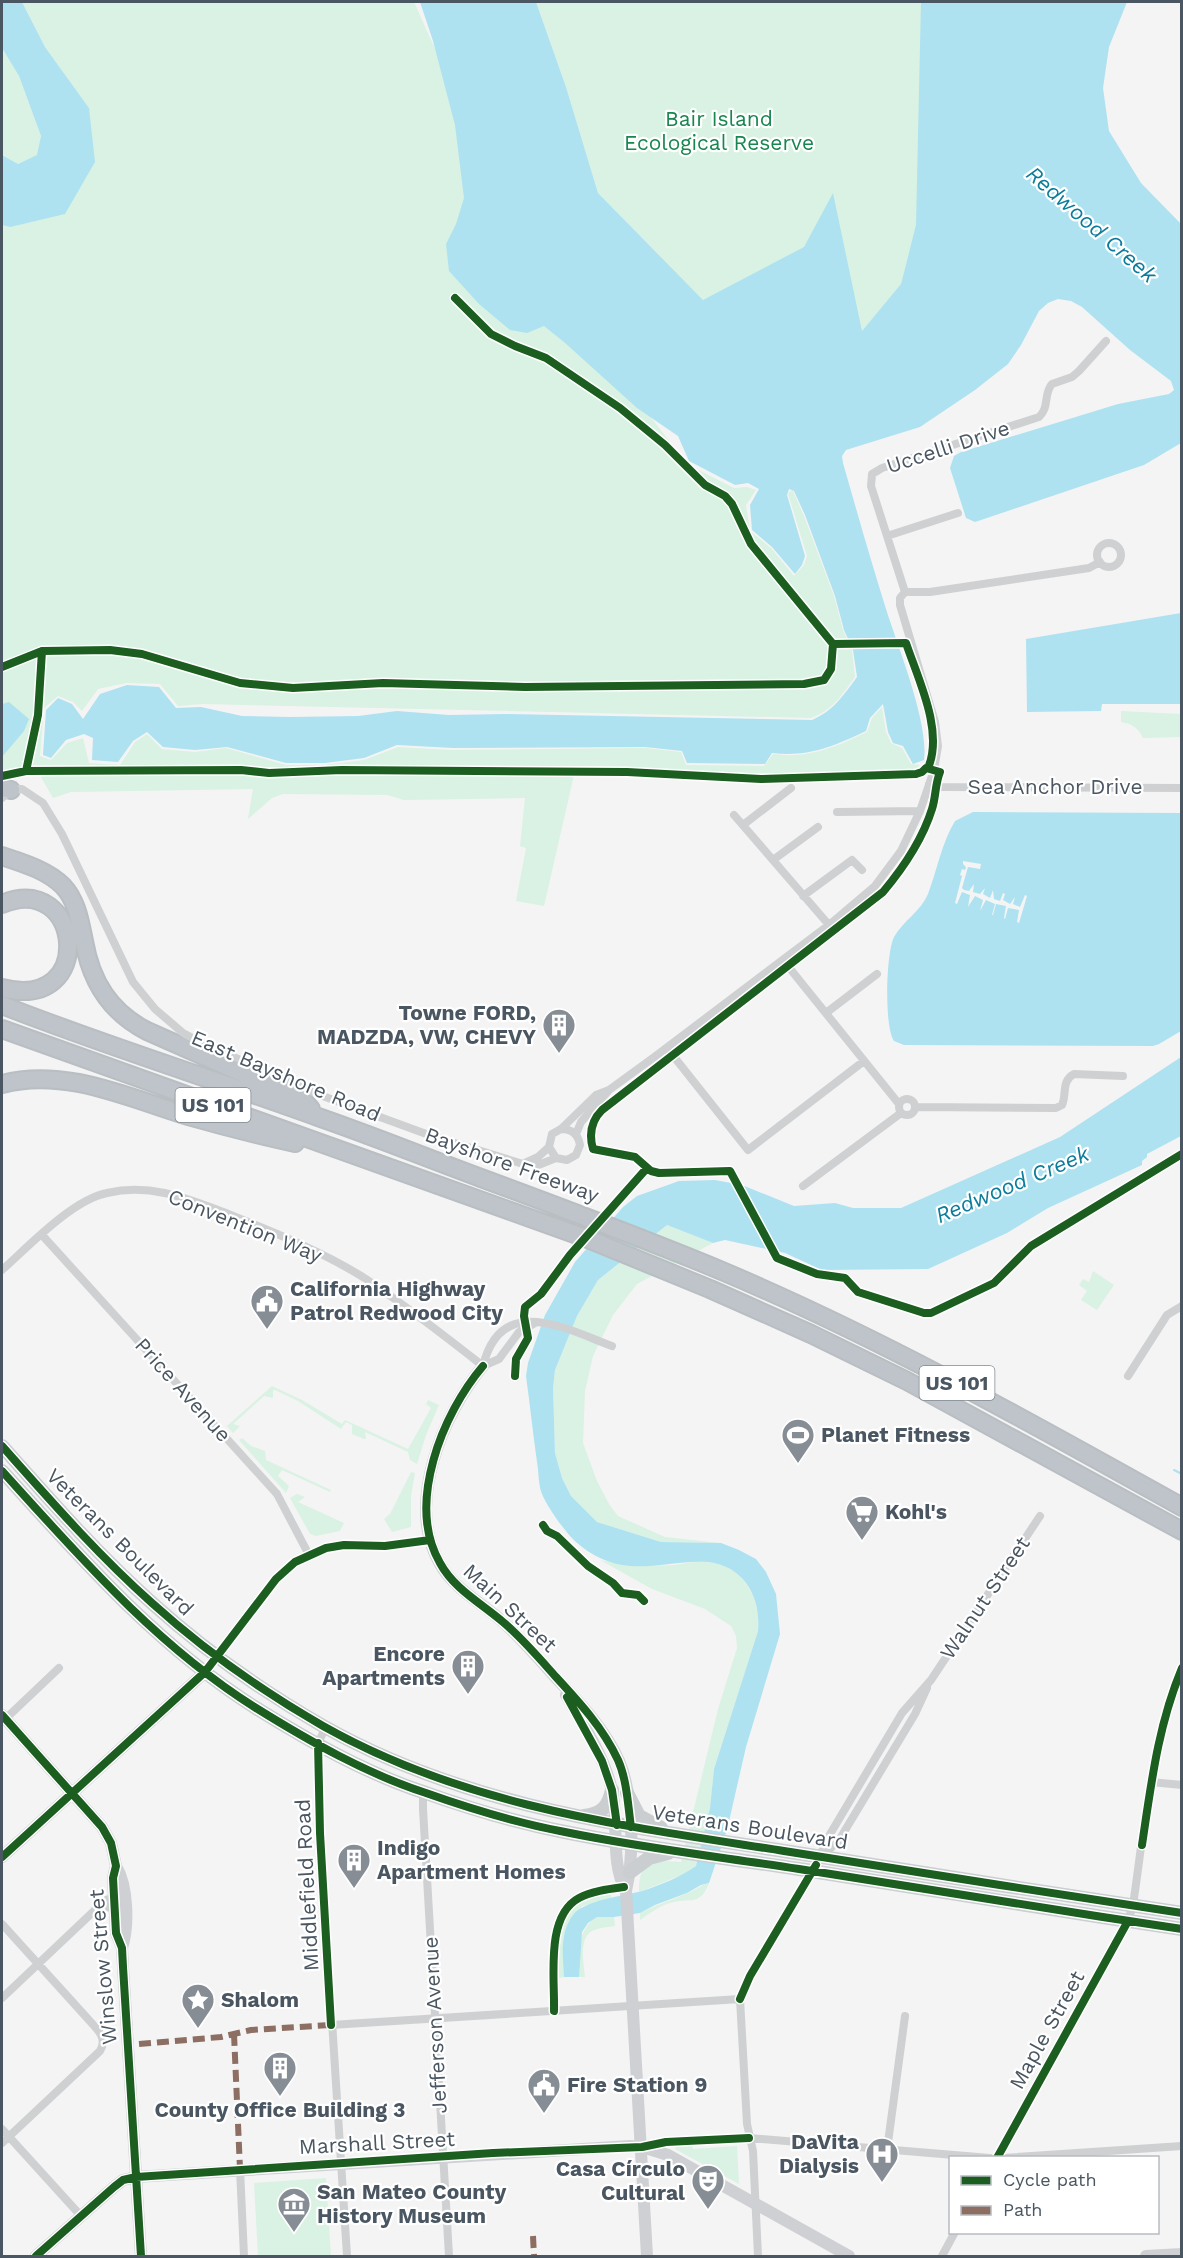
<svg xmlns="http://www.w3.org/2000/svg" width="1183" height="2258" font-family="'Work Sans',sans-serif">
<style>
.green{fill:#d9f2e3}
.water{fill:#aee2f0}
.pier{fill:#f4f4f4}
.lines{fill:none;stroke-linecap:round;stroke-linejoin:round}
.stream{stroke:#aee2f0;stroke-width:2}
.highway-casing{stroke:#b9bec3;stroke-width:20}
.street{stroke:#ced0d2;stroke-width:8}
.secondary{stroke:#ced0d4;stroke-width:12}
.primary{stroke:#caced1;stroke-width:14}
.highway{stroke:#bec4c9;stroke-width:16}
.quiet{stroke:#8d6e63;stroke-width:6;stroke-dasharray:12 6;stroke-linecap:butt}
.cycleway-casing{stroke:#fff;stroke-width:11}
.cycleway{stroke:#1b5e20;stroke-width:8}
.labels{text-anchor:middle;stroke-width:4.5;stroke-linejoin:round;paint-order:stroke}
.shield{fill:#fff;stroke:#808990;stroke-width:1.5}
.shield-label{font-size:20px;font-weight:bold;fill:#4a5661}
.park-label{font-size:21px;fill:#17864f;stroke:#fff}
.street-label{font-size:21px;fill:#4a5661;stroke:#fff}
.poi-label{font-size:21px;font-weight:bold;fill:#4a5661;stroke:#fff;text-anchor:start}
.water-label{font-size:22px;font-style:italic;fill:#0c7c9b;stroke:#fff}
</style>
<rect width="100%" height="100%" fill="#f4f4f4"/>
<!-- green -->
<path class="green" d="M22 2H414L445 71 622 380 687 464 734 488 747 487 756 490 746 505 750 531 771 548 794 576 804 565 807 556 788 494 790 491H793L804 516 834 596 843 630 852 650 855 677C841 696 834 709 811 718L203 704 178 706 160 684 126 683 98 689 82 711 73 702 58 696 44 708 40 756 51 760 67 743 83 738 89 763 120 765 135 742 147 734 162 749 195 752 226 748 286 765H325L364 760 398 747 450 750 646 748 681 752 686 765 764 766 773 754C809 759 835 747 867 732L872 718 882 707 886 732 891 743 902 748 911 764 920 765 914 771 742 776 600 766 16 768 2 773V225L10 227 89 108 45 47Z
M536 2H942L940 188 908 256 901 285 862 331 716 294 703 300 598 193 566 87Z
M2 48 19 76 41 136 38 155 18 164 2 155Z
M1121 711 1181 714V737L1143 738C1138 727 1132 724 1121 722Z
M163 773H240L269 775 345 774 574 775 544 906 516 901 526 848 520 846 525 798 404 800 387 795 283 794 272 798 248 819 253 789 71 792 53 798 41 777 43 774Z
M667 1225 713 1243 637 1284 613 1315 593 1356 585 1391 583 1443 597 1481 609 1504 618 1516 665 1537 721 1543 661 1542 597 1522 571 1496 562 1478 555 1453 553 1388 555 1370 577 1316 598 1280Z
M1093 1271 1114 1285 1097 1310 1081 1300 1087 1291 1079 1285 1083 1279 1089 1282Z
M272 1386 302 1400 342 1424 345 1420 408 1449 431 1408 426 1404 428 1400 439 1405 426 1435 417 1464 410 1460 408 1452 365 1432 366 1439H364L352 1434V1425L346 1422 341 1429 298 1401 275 1390H273V1398L264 1396 233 1424 240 1426 233 1433 227 1426Z
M242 1438 251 1446 265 1451 266 1460 331 1490 330 1492 282 1470 278 1476 289 1486 286 1493 239 1440Z
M411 1472 415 1473 411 1496V1527L392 1532 384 1519 390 1514Z
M297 1494 305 1497 298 1502 344 1523 340 1531 316 1536 310 1534 290 1498Z
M600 1560C611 1562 622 1565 632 1566 646 1566 660 1566 674 1565 684 1564 696 1561 706 1562 743 1564 761 1598 758 1631L714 1769 710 1808 696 1866 684 1874 639 1892C638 1859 654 1860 681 1862L718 1709 737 1648 736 1636 731 1626 705 1609 652 1589Z
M709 1883C700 1907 690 1897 670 1903 659 1906 649 1914 640 1920V1913C656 1905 672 1900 688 1893 696 1890 701 1885 709 1883Z
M611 1892V1899L582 1906 563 1938 564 1977 559 1978C557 1928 554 1902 611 1892Z
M597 1917H614L615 1926C608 1927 598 1928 592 1931 578 1939 584 1965 585 1977H579C579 1955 576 1930 597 1917Z
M692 2145 693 2149 737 2146 739 2184 675 2149 677 2146Z
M326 2178 331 2256H258L254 2183Z"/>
<!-- water -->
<path class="water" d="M2 2H22L45 47 89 108 95 162 65 214 10 227 2 225V155L18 164 37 155 41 136 19 76 2 48Z
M420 2H536L566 87 598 193 703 300 804 247 833 193 862 331 901 284 916 225 921 2H1127L1109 47 1103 88 1109 131 1141 183 1181 224V443L1144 465 981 520 975 522 966 518 950 468 954 456 961 452 1118 404 1169 394 1174 390 1171 381 1130 350 1082 307 1071 301 1058 299 1048 303 1039 311 1021 345 1008 364 975 390 920 427 846 450 842 456 843 463C857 512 871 561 886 609 898 647 929 723 924 760L913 764 903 746 893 743 888 732 883 704 870 718 866 731C832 747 809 757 772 753L765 764 687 763 682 751 645 747 453 748 397 745 364 758 325 763H286L227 747 195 750 163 747 147 732 133 741 118 762 92 760 93 738 84 734 66 740 51 758 43 755 46 710 58 698 72 704 83 719 100 694 127 685 159 687 176 708 201 707 242 716 290 717 358 716 397 711 449 715 506 714 812 720C833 711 843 696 857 677L853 650 844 630 835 596 805 515 794 491 789 489 787 495 805 556 802 565 795 574 772 547 752 530 750 505 759 489 748 483 735 485 689 461 678 436 637 408 564 342 544 326 527 333 510 330 479 304 449 271 446 244 456 224 464 198 455 125 433 41Z
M1181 613V704H1102L1101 711 1027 712 1026 639Z
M9 702 29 719 24 731 2 757V704Z
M973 812 1181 813V1031L1159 1044 1153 1046 904 1045 894 1041C884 1027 886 953 894 937 903 921 921 911 928 894 937 870 942 842 955 821Z
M1181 1057V1136L1147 1154V1157L1142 1161V1165L1048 1208 1007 1233 928 1269 822 1270 785 1253 725 1240 713 1243 667 1225 598 1280 577 1316 555 1370 553 1388 555 1453 562 1478 571 1496 597 1522 661 1542 721 1543 739 1550 756 1559 766 1572 776 1594 780 1634 746 1747 727 1830 709 1883 701 1885 687 1893 655 1905 640 1913 614 1917H597L588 1923 582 1932 579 1977H564C563 1955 559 1934 573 1915 584 1900 624 1896 642 1891 661 1885 680 1877 696 1866L710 1808 714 1769 758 1631C761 1597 744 1566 708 1562 683 1560 655 1568 630 1566 609 1564 592 1556 576 1542 565 1532 548 1508 542 1494 538 1485 539 1472 537 1462 533 1434 530 1405 526 1376L528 1363 545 1315 575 1262 623 1207 637 1196 679 1181 715 1180 742 1185 794 1206 835 1203 853 1208H901L1060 1137Z"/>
<!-- pier -->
<path class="pier" d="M963 861 981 864 980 869 968 867 962 888 964 890 969 891 974 884 973 892 980 894 985 888 983 894 990 898 993 890 994 899 1000 901 1003 893 1005 894 1003 900 1010 904 1015 897 1013 904 1020 907 1025 895 1027 896 1019 923 1017 922 1019 910 1008 908 1005 919 1004 918 1006 906 996 904 993 915H992L995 904 986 900 980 911 983 900 975 896 968 907 970 895 962 892 957 904 955 903 962 876 960 875 962 869 965 870 966 867 963 864Z"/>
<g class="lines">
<!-- stream -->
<path class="stream" d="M1174 1470 1182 1474"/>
<defs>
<path id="highway" d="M2 788 11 790
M2 856C23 863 47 870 63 886 77 901 80 922 84 941 91 982 110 1012 147 1031L303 1100 311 1109
M2 904C82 870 98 1013 2 988
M2 1005C106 1046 213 1079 318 1117 373 1136 427 1158 481 1178 562 1208 643 1238 722 1271 881 1338 1031 1423 1182 1507
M2 1029 583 1237 710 1289 811 1334 907 1381 1182 1531
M2 1084C64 1067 129 1098 188 1116 223 1126 259 1135 295 1143"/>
</defs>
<!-- highway casing -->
<use href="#highway" class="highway-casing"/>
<!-- street -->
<path class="street" d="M887 536 958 513
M1097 555a12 12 0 1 1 24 0a12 12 0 1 1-24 0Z
M905 592 871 486 872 474 882 468 1039 417C1050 407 1043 394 1052 384L1072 377 1079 371 1106 341
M905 592H930L1089 568 1100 562
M929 784 942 787 1182 788
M2 798 11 790 22 789 43 803 62 834 133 982 155 1009 183 1033 202 1043 320 1095 429 1135 523 1164 536 1166 556 1158
M837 812 920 811
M734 815 829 925
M743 825 791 788
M773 860 818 827
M803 896 852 860 862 870
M783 960 899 1104
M826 1013 877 974
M667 1048 748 1150 864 1061
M899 1107a8 8 0 1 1 16 0a8 8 0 1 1-16 0Z
M915 1107 1056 1108 1062 1105C1067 1094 1061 1081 1074 1074L1123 1076
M561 1129C572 1129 578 1134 580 1145L576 1155 567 1160 556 1158 549 1147 552 1134 561 1129 596 1095 609 1090 653 1058 829 925 875 886 901 851 920 811 934 770 938 746 935 722 900 605V598L905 592
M576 1134 581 1122 609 1090
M525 1163 538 1157 549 1147
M803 1186 901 1113
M42 1235 277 1494 309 1555
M2 1270C29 1246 72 1200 107 1193 150 1183 186 1198 226 1213 273 1232 322 1251 366 1279 406 1306 445 1336 483 1366
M535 1323 519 1332 499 1359 483 1366C501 1293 564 1328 612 1346
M1128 1376 1167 1315 1182 1306
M205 1672 276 1579 295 1562 326 1548 344 1545 385 1546 430 1540
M2 1722 59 1668
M326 1727 318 1743 320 1833 347 2256
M1151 1782 1182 1785
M423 1793V1809L449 2256
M821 1856 838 1842 915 1714 927 1688
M114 1897 101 1902 94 1911 106 1907 115 1908
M2 1924 88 2019C97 2029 108 2038 100 2051L2 2143
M2 1998 94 1911
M331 2025 740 1999
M2 2129 81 2216
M645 2146 666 2142 749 2138 990 2158
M887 2150 905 2016
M997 2158 1128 1921 1133 1905C1145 1826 1150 1742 1182 1668
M1003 2158 1182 2146
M240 2169 244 2256
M758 2256 753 2151 747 2124 740 1999 750 1976 800 1894 820 1857 826 1841 902 1713 931 1680 1040 1516
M942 2256 955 2232"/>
<!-- secondary -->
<path class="secondary" d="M483 1366C443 1414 405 1504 440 1564 454 1589 482 1603 503 1622 522 1639 539 1659 556 1678 580 1703 605 1729 619 1761 634 1796 634 1855 626 1891L647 2256
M566 1695C583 1725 605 1757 612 1791 619 1823 610 1863 626 1891
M2 1715 102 1827 111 1843 116 1866 113 1878 116 1933 122 1948 123 1967 141 2256
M2 1857 205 1672
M116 1866C128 1886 129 1926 122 1948
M36 2256 114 2187 123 2180 136 2177 630 2146 642 2147 668 2155 849 2256
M1146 2256 1182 2254"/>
<!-- primary -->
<path class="primary" d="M2 1446C50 1500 98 1555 152 1603 204 1650 262 1691 323 1726 466 1807 625 1826 784 1851 917 1872 1049 1893 1182 1913
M2 1471C80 1557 156 1645 256 1708 309 1741 367 1774 426 1793 471 1809 518 1823 565 1832 642 1848 721 1857 799 1869 926 1889 1054 1910 1182 1929
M627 1793 639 1816 661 1828
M584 1816C602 1814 608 1807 612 1790
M630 1872 649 1858 668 1853"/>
<!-- highway -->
<use href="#highway" class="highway"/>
<!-- quiet -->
<path class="quiet" d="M234 2034 240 2169
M139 2044 221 2037 251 2030 331 2025
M533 2236 534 2256"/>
<defs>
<path id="cycleway" d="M833 644 906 643C918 679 944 731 928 768
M2 667 42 651 110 650 142 654 240 683 293 688 383 683 525 687 804 684 824 680 831 669 833 644 751 544 732 504 725 496 705 485 665 445 620 408 546 358 515 346 491 334 455 298
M26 771 38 715 42 651
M2 776 26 771 241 770 269 773 342 770 627 772 761 779 916 774 922 772 926 768 940 772C935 784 936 797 932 809 922 841 904 867 883 892L602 1110C591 1121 589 1135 593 1149L635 1157 651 1171 659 1173 730 1171 777 1258 817 1274 845 1278 858 1292 924 1313H931L994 1283 1031 1246 1182 1154
M483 1366C442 1414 406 1504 440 1563 454 1589 481 1603 503 1622 522 1638 539 1658 556 1677 580 1703 603 1728 618 1760 627 1780 628 1806 631 1827
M515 1376 516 1359 528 1338 524 1316 525 1307 541 1294 570 1255 647 1168
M2 1446C50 1500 98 1555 152 1603 204 1650 262 1691 323 1726 466 1807 625 1826 784 1851 917 1872 1049 1893 1182 1913
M2 1471C80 1557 156 1645 256 1708 309 1741 367 1774 426 1793 471 1809 518 1823 565 1832 642 1848 721 1857 799 1869 926 1889 1054 1910 1182 1929
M543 1525 547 1531 557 1536 588 1566 613 1583 622 1593 638 1595 644 1601
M567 1697 602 1761 612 1790 617 1825
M2 1715 102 1827 111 1843 116 1866 113 1878 116 1933 122 1948 123 1967 141 2256
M318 1743 320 1833 331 2025
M1142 1845C1151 1785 1158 1725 1182 1668
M2 1857 205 1672 276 1579 295 1562 326 1548 344 1545 385 1546 430 1540
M740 1999 750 1976 816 1865
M554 2011C555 1979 545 1916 579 1898 592 1891 609 1889 624 1887
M997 2158 1128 1921
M36 2256 114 2187 123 2180 136 2177 493 2153 642 2147 666 2142 749 2138"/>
</defs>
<!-- cycleway casing -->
<use href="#cycleway" class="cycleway-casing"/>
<!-- cycleway -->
<use href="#cycleway" class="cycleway"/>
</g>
<!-- icons -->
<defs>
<symbol id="building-pin" viewBox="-11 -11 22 30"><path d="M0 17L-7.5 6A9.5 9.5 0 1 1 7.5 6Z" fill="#868d94" stroke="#fff"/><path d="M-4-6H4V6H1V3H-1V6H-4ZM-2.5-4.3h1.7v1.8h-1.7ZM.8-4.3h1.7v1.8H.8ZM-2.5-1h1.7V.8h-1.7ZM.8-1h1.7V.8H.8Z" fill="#fff"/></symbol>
<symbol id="civic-pin" viewBox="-11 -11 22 30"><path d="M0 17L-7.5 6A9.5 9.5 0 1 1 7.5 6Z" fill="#868d94" stroke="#fff"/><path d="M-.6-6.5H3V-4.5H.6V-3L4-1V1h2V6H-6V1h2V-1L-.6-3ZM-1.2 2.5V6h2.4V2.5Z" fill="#fff"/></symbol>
<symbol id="stadium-pin" viewBox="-11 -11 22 30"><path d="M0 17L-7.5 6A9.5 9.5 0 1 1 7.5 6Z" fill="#868d94" stroke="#fff"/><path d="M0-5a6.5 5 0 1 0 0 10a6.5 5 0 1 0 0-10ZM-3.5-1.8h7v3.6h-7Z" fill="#fff"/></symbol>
<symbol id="supermarket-pin" viewBox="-11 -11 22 30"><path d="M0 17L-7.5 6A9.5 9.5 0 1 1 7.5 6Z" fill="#868d94" stroke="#fff"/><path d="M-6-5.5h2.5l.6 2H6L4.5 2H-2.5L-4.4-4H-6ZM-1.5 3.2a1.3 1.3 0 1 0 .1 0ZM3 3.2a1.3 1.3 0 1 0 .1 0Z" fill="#fff"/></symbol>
<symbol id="sight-pin" viewBox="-11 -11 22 30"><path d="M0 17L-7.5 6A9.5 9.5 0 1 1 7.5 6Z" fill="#868d94" stroke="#fff"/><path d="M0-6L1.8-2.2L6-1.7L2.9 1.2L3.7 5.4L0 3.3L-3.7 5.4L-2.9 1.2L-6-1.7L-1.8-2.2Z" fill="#fff"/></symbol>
<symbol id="hospital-pin" viewBox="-11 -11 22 30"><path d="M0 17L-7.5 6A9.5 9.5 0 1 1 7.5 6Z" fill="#868d94" stroke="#fff"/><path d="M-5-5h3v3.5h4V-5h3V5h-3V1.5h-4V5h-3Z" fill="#fff"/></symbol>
<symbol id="theatre-pin" viewBox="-11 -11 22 30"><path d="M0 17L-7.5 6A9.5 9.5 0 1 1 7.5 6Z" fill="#868d94" stroke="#fff"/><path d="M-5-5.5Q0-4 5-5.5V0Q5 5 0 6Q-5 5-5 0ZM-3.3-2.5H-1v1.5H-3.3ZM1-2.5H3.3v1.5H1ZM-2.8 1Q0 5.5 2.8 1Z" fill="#fff"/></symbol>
<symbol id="museum-pin" viewBox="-11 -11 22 30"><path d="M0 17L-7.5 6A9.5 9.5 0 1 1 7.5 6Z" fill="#868d94" stroke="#fff"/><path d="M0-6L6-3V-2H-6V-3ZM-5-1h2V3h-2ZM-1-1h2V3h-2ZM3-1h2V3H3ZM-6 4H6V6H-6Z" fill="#fff"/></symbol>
</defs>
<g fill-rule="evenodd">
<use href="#building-pin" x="540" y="1006" width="38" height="52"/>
<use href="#civic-pin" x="248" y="1282" width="38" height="52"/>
<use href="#stadium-pin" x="779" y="1416" width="38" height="52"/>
<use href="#supermarket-pin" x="843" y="1493" width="38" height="52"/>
<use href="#building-pin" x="449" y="1647" width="38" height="52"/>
<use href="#building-pin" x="335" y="1841" width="38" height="52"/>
<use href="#sight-pin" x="179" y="1981" width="38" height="52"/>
<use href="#building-pin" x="261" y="2049" width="38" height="52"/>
<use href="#civic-pin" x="525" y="2066" width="38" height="52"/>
<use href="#hospital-pin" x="863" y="2135" width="38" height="52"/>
<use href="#theatre-pin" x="689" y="2162" width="38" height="52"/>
<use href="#museum-pin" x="275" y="2185" width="38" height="52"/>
</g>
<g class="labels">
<!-- shield labels -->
<g class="shield">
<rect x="175.5" y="1088" width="75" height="34" rx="4.5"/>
<rect x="919.5" y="1366" width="75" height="34" rx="4.5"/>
</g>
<g class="shield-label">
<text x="213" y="1112">US 101</text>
<text x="957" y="1390">US 101</text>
</g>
<!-- park labels -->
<g class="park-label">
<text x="719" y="126">Bair Island<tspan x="719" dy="24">Ecological Reserve</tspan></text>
</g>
<!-- street labels -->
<g class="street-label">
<text transform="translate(948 447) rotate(-18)" y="7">Uccelli Drive</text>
<text x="1055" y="794">Sea Anchor Drive</text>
<text transform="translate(286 1076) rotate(23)" y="7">East Bayshore Road</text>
<text transform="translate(512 1165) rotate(20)" y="7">Bayshore Freeway</text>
<text transform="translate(245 1226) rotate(22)" y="7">Convention Way</text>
<text transform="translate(183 1390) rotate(48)" y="7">Price Avenue</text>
<text transform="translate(120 1542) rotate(45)" y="7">Veterans Boulevard</text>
<text transform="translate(985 1598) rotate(-56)" y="7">Walnut Street</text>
<text transform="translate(510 1608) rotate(43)" y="7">Main Street</text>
<text transform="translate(750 1827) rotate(9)" y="7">Veterans Boulevard</text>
<text transform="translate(307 1885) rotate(-93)" y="7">Middlefield Road</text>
<text transform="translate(103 1967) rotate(-95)" y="7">Winslow Street</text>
<text transform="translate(435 2025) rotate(-93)" y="7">Jefferson Avenue</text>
<text transform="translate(1047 2030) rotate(-61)" y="7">Maple Street</text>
<text transform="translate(377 2143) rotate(-3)" y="7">Marshall Street</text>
</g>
<!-- poi labels -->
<g class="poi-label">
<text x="536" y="1020" text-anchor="end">Towne FORD,<tspan x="536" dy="24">MADZDA, VW, CHEVY</tspan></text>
<text x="290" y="1296">California Highway<tspan x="290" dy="24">Patrol Redwood City</tspan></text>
<text x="821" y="1442">Planet Fitness</text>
<text x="885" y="1519">Kohl's</text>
<text x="445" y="1661" text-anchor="end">Encore<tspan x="445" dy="24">Apartments</tspan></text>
<text x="377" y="1855">Indigo<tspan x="377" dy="24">Apartment Homes</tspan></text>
<text x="221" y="2007">Shalom</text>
<text x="567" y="2092">Fire Station 9</text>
<text x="280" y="2117" text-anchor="middle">County Office Building 3</text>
<text x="859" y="2149" text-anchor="end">DaVita<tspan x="859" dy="24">Dialysis</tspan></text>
<text x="685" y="2176" text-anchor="end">Casa Círculo<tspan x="685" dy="24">Cultural</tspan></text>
<text x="317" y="2199">San Mateo County<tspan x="317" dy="24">History Museum</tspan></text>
</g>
<!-- water labels -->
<g class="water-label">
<text transform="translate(1092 224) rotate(41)" y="8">Redwood Creek</text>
<text transform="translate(1012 1184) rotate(-23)" y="8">Redwood Creek</text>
</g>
</g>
<!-- border -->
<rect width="1183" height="2258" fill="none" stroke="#4a5661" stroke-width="6"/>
<!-- legend -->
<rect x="949" y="2156" width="210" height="78" fill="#ffffff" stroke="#b7bbc0" stroke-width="1.5"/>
<rect x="961" y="2176" width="30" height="9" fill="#1b5e20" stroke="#b7bbc0" stroke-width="1.5"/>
<text x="1003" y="2186" font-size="18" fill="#4a5661">Cycle path</text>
<rect x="961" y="2206" width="30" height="9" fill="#8d6e63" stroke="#b7bbc0" stroke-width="1.5"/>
<text x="1003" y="2216" font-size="18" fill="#4a5661">Path</text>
</svg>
